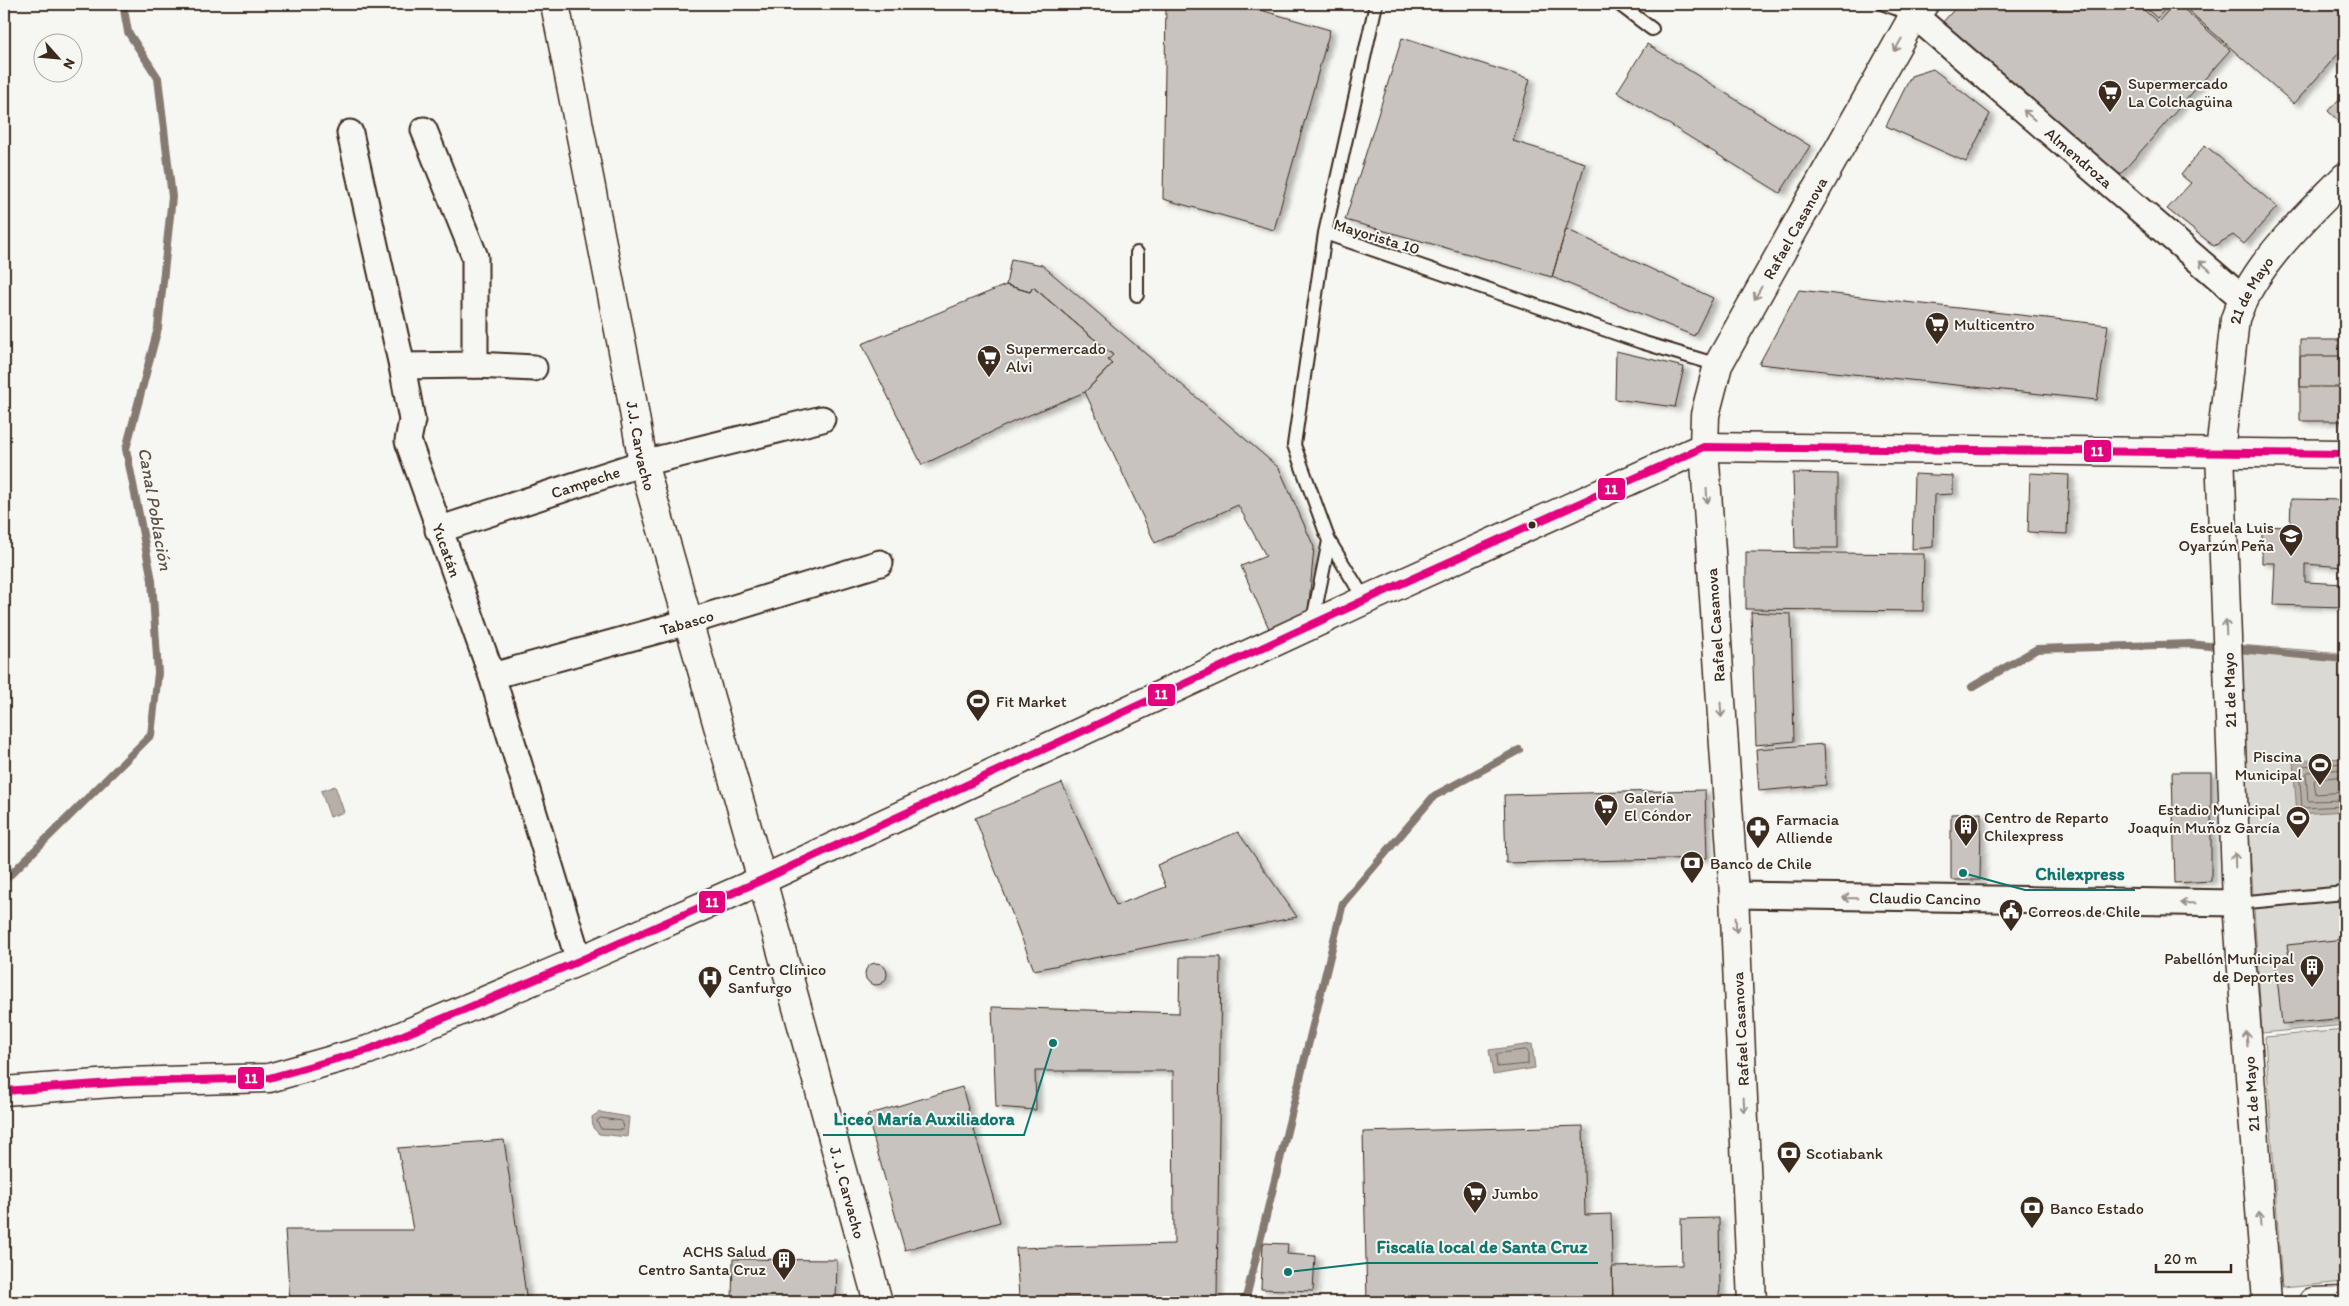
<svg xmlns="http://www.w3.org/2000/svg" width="2349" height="1306" font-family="Itim,sans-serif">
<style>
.green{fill:#dad9d3;stroke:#8a8278}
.water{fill:#b6b0a9;stroke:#857a71}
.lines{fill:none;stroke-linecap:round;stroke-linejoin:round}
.shore{stroke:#6c6056;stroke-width:1}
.stream{stroke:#857a71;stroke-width:8}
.building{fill:#c8c3be;stroke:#3b2a1e;filter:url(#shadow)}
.lane-casing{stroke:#3b2a1e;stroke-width:16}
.street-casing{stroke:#3b2a1e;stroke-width:29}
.secondary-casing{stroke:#3b2a1e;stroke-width:31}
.primary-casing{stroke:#3b2a1e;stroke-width:31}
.lane{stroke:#f6f6f2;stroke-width:12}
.street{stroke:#f6f6f2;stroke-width:25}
.secondary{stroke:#f6f6f2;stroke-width:28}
.primary{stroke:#f6f6f2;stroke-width:28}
.bus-1-casing{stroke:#f6f6f2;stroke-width:11}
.bus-1{stroke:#e5007d;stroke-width:8}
.oneway{stroke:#989088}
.bus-dot{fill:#3b2a1e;stroke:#f6f6f2;stroke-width:2}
.labels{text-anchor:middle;stroke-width:4;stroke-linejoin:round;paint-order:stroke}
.poi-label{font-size:16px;fill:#3b2a1e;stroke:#f6f6f2;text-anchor:start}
.street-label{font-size:16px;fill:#3b2a1e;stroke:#f6f6f2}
.water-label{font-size:18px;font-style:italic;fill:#605248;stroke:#f6f6f2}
.leader{fill:none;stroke:#0f766e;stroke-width:2}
.callout-dot{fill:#0f766e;stroke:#f6f6f2;stroke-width:2}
.callout-label{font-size:18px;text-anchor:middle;font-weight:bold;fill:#0f766e;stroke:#f6f6f2;stroke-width:4;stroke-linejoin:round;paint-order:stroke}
.line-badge{stroke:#f6f6f2;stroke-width:2}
.badge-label{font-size:14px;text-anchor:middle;font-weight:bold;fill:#fff}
</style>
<defs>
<filter id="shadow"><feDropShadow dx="5.5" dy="3" stdDeviation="2.5" flood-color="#0004"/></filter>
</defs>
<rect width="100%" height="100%" fill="#f6f6f2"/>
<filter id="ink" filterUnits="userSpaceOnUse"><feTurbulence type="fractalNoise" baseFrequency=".02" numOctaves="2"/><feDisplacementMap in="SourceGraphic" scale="10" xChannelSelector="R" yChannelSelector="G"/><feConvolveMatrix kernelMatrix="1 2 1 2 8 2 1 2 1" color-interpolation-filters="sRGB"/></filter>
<g filter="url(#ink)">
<!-- green -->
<path class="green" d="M2237 645 2345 653V1025L2262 1033Z
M2345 1030V1282L2282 1288 2265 1037Z"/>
<!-- water -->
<path class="water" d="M2345 758V811L2297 814 2293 761Z
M335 786 344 812 330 817 321 791Z
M1532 1044 1535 1068 1493 1075 1489 1050Z
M599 1112 629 1117 627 1137 599 1134 593 1128 592 1117Z"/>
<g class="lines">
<!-- shore -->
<path class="shore" d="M2345 763 2301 766 2299 768 2302 808 2345 806
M2345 769 2308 772 2306 774 2308 801 2345 800
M2345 776 2316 779 2314 781 2316 794 2345 792
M1526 1050 1528 1052V1064L1497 1067 1496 1054Z
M601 1118 622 1121 623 1130 601 1129 597 1121Z"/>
<!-- stream -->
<path class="stream" d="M2238 649 2345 659
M1972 687 2037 649 2190 644 2209 646
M4 881 151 735 158 673 152 580 126 449 158 328 172 197 158 78 128 32 123 4
M1245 1302 1343 903 1434 796 1519 750"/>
</g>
<!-- building -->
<path class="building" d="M1166 4H1240L1330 30 1274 230 1163 199Z
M1959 4H2137L2158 22 2174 4H2178L2230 50 2118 177 1943 22Z
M2141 4H2170L2157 18Z
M2181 4H2330L2345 17V46L2294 104Z
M1402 38 1530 79 1513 141 1585 163 1552 277 1345 220Z
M1647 44 1810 146 1780 193 1617 92Z
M1933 69 1990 114 1966 162 1886 126 1911 76Z
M2345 93V127L2328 111Z
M2205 145 2277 207 2244 244 2233 235 2214 246 2167 209 2191 183 2181 175Z
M1566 229 1713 298 1694 336 1552 277Z
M1011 259 1042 265 1279 468 1314 547 1308 615 1271 633 1241 566 1266 556 1238 505 1155 543 1085 392 1112 364 1108 360 1113 355 1033 287 1030 292 1006 285Z
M1006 285 1030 292 1033 287 1113 355 1108 360 1112 364 1085 392 1015 421 922 465 862 344Z
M1799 290 2108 325 2097 400 1759 364Z
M2341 329H2345V421H2300V340H2341Z
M1616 351 1684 367 1675 407 1615 399Z
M2300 356H2345V387H2300Z
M1793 473 1838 474V548H1795Z
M2030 473 2069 475 2067 534 2028 532Z
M1914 474 1953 476V494L1934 495 1933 547 1912 549Z
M2291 499 2345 500 2344 567 2305 564V582L2345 584V607L2273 605 2275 563H2262V526L2290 527Z
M1746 552 1924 554 1923 611 1746 609Z
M1751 612 1791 614 1794 741 1756 745Z
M1824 744 1826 785 1759 791 1756 749Z
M2172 772H2211V881L2175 883Z
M1062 783 1116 905 1166 887 1157 865 1238 832 1297 917 1034 970 975 818Z
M1705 790 1707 858 1506 863 1504 795Z
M1981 813 1980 880H1951V814Z
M2345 939V1018L2282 1024 2275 958 2289 957 2287 945Z
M1180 957H1221L1217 1299 1019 1298 1016 1248 1174 1244 1173 1071H1035L1036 1110 996 1107 992 1007 1179 1013Z
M865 974a11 11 0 1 1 22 0a11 11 0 1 1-22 0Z
M962 1087 1000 1222 905 1250 867 1115Z
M1583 1126 1585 1215 1611 1214 1613 1302H1367L1363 1132Z
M504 1140 527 1302H290L285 1230H413L398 1148Z
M1719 1218 1720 1290 1717 1302H1613L1612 1267 1682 1265 1681 1219Z
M1263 1243 1288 1244 1287 1254 1315 1256 1313 1291 1261 1289Z
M733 1259 837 1260 836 1302H732Z"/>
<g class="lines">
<defs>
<path id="lane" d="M1619 4 1652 29
M1884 4 1914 15
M1325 233 1376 4
M1137 253V295
M1329 541 1365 600
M1312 625 1329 541 1294 445 1325 233 1641 342 1718 365
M2237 903 2345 893"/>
<g id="street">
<path id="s1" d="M1914 15 2242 298"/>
<path d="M424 130 475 257V365"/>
<path id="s2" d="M350 133 402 366 412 420 408 441 492 676 579 961"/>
<path d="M402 366 475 365 534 368"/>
<path id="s3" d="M438 530 643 463 822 419"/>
<path id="s4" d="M492 676 688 622 880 563"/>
<path id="s5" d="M1734 895 2237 903"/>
</g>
<g id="secondary">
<path id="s6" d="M555 4 627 371 643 463 762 880"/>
<path d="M1752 1302 1734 895 1704 447 2345 454"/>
</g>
<g id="primary">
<path id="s7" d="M762 880 878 1302"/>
<path id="s8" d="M4 1091 125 1082 269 1078 368 1050 579 961 762 880 1365 600 1704 447 1705 415 1718 365 1914 15 1924 4"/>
<path id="s9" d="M2267 1302 2237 903 2220 452 2235 319C2254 264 2305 218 2345 177"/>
<path d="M2313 1302 2345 1301"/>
</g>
</defs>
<!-- lane casing -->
<use href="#lane" class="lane-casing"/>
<!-- street casing -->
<use href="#street" class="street-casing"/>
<!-- secondary casing -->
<use href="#secondary" class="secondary-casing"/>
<!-- primary casing -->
<use href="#primary" class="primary-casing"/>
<!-- lane -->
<use href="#lane" class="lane"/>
<!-- street -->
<use href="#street" class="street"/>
<!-- secondary -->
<use href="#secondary" class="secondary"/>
<!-- primary -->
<use href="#primary" class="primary"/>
<defs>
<path id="bus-1" d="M4 1091 125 1082 269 1078 368 1050 579 961 762 880 1365 600 1704 447 2345 454"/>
</defs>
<!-- bus-1 casing -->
<use href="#bus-1" class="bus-1-casing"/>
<!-- bus-1 -->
<use href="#bus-1" class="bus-1"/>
</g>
<!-- one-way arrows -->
<defs><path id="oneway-shaft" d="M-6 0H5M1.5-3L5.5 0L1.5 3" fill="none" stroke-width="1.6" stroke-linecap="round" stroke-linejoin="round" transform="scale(1.25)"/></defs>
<g class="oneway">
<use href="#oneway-shaft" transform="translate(1898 45) rotate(119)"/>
<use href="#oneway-shaft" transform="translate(2029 115) rotate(-139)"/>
<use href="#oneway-shaft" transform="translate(2205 266) rotate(-139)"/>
<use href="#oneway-shaft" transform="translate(1758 293) rotate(119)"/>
<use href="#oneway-shaft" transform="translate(1707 496) rotate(87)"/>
<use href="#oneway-shaft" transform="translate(2226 627) rotate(-92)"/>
<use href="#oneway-shaft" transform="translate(1721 710) rotate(86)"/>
<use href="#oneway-shaft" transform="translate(2235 860) rotate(-92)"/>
<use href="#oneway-shaft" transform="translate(1850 898) rotate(-179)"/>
<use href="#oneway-shaft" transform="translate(2188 903) rotate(-179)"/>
<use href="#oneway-shaft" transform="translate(1736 925) rotate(87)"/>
<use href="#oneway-shaft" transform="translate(2247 1039) rotate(-94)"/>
<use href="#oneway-shaft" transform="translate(1744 1105) rotate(87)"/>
<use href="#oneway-shaft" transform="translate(2260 1219) rotate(-94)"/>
</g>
</g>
<!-- icons -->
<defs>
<symbol id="supermarket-pin" viewBox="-11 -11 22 30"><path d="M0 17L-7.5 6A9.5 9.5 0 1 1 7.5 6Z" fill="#3b2a1e" stroke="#f6f6f2"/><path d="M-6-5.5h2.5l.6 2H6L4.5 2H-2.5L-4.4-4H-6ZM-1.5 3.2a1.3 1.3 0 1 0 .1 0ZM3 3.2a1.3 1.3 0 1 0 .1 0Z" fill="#fff"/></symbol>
<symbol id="school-pin" viewBox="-11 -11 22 30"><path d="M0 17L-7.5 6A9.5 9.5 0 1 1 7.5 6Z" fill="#3b2a1e" stroke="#f6f6f2"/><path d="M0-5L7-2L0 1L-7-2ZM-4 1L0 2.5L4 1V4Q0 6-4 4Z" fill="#fff"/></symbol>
<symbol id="stadium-pin" viewBox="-11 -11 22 30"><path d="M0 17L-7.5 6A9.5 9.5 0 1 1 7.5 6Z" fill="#3b2a1e" stroke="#f6f6f2"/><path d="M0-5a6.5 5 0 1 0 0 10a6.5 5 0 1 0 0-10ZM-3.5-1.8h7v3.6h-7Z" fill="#fff"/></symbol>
<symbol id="building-pin" viewBox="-11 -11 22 30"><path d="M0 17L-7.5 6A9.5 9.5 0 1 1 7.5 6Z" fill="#3b2a1e" stroke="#f6f6f2"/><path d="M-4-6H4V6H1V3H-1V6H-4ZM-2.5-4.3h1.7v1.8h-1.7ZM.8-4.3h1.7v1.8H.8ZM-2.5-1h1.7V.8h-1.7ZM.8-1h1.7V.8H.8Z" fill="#fff"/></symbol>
<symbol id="pharmacy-pin" viewBox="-11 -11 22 30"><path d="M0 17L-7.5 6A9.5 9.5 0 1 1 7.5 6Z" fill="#3b2a1e" stroke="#f6f6f2"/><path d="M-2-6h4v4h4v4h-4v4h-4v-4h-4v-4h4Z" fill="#fff"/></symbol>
<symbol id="bank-pin" viewBox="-11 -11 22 30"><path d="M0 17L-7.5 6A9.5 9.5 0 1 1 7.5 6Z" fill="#3b2a1e" stroke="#f6f6f2"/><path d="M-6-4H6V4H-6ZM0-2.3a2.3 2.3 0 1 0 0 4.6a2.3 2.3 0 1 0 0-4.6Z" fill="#fff"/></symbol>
<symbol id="civic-pin" viewBox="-11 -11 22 30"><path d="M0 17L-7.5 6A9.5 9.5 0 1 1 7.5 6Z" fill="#3b2a1e" stroke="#f6f6f2"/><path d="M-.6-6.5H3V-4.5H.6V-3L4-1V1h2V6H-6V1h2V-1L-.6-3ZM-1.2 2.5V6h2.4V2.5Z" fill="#fff"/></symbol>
<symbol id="hospital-pin" viewBox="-11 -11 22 30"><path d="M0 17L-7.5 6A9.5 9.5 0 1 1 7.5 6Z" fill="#3b2a1e" stroke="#f6f6f2"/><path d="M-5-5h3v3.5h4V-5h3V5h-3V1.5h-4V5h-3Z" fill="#fff"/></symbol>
</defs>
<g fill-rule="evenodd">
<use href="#supermarket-pin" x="2096" y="78" width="28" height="38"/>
<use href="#supermarket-pin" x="1923" y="310" width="28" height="38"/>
<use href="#supermarket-pin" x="975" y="343" width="28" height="38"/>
<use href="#school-pin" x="2277" y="522" width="28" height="38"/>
<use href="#stadium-pin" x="964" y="687" width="28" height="38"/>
<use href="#stadium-pin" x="2306" y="751" width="28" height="38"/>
<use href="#supermarket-pin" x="1592" y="792" width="28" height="38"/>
<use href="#stadium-pin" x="2284" y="804" width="28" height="38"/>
<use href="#building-pin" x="1952" y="812" width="28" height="38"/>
<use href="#pharmacy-pin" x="1744" y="814" width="28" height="38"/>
<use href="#bank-pin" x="1678" y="849" width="28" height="38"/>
<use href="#civic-pin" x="1997" y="897" width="28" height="38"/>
<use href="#building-pin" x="2298" y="953" width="28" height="38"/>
<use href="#hospital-pin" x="696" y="964" width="28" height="38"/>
<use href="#bank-pin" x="1775" y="1139" width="28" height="38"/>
<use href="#supermarket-pin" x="1461" y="1179" width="28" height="38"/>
<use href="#bank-pin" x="2018" y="1194" width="28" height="38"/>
<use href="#building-pin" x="770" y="1246" width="28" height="38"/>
</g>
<!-- markers -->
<circle class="bus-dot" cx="1532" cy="525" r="4.5"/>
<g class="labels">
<!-- poi labels -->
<g class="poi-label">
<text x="2128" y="89">Supermercado<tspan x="2128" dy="18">La Colchagüina</tspan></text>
<text x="1954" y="330">Multicentro</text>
<text x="1006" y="354">Supermercado<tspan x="1006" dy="18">Alvi</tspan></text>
<text x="2274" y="533" text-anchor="end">Escuela Luis<tspan x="2274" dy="18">Oyarzún Peña</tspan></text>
<text x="996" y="707">Fit Market</text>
<text x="2302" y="762" text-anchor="end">Piscina<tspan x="2302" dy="18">Municipal</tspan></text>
<text x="1624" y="803">Galería<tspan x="1624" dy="18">El Cóndor</tspan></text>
<text x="2280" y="815" text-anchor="end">Estadio Municipal<tspan x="2280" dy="18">Joaquín Muñoz García</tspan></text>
<text x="1984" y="823">Centro de Reparto<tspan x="1984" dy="18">Chilexpress</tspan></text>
<text x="1776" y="825">Farmacia<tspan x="1776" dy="18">Alliende</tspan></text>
<text x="1710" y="869">Banco de Chile</text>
<text x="2028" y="917">Correos de Chile</text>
<text x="2294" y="964" text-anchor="end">Pabellón Municipal<tspan x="2294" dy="18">de Deportes</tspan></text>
<text x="728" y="975">Centro Clínico<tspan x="728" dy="18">Sanfurgo</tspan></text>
<text x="1806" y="1159">Scotiabank</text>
<text x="1492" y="1199">Jumbo</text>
<text x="2050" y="1214">Banco Estado</text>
<text x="766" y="1257" text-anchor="end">ACHS Salud<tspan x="766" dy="18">Centro Santa Cruz</tspan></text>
</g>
<!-- street labels -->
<g class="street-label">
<text dy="6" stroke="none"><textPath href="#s1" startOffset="218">Almendroza</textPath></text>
<text dy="6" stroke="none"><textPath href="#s8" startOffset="2075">Rafael Casanova</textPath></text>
<text transform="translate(1377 236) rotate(17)" y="6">Mayorista 10</text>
<text dy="6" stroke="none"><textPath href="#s9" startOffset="1018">21 de Mayo</textPath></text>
<text dy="6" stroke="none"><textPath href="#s6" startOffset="450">J.J. Carvacho</textPath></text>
<text dy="6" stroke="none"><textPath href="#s3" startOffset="155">Campeche</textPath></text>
<text dy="6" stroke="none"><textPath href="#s2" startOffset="431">Yucatán</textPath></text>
<text dy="6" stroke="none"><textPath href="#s4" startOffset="202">Tabasco</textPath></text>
<text transform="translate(1715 625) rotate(-94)" y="6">Rafael Casanova</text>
<text transform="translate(2229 690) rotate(-92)" y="6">21 de Mayo</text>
<text dy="6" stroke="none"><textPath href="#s5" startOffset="191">Claudio Cancino</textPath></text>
<text transform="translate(1740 1029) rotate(-93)" y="6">Rafael Casanova</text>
<text transform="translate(2251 1094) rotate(-94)" y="6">21 de Mayo</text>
<text dy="6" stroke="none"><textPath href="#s7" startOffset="324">J. J. Carvacho</textPath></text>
</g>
<!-- water labels -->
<g class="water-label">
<text transform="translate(155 509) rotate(80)" y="6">Canal Población</text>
</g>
</g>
<!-- callouts -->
<path class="leader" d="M1963 873L2025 890H2135M1053 1043L1024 1135H823M1288 1272L1367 1263H1598"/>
<g class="callout-dot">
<circle cx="1963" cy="873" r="5"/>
<circle cx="1053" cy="1043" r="5"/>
<circle cx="1288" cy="1272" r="5"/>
</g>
<g class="callout-label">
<text x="2080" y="880">Chilexpress</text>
<text x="924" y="1125">Liceo María Auxiliadora</text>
<text x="1482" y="1253">Fiscalía local de Santa Cruz</text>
</g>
<g class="line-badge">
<rect x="2083" y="439" width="29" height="24" rx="5" fill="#e5007d"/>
<rect x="1597" y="477" width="29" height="24" rx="5" fill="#e5007d"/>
<rect x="1147" y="683" width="29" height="24" rx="5" fill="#e5007d"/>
<rect x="698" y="890" width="28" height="24" rx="5" fill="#e5007d"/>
<rect x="237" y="1066" width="28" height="24" rx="5" fill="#e5007d"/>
</g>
<g class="badge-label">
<text x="2097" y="456">11</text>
<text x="1611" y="494">11</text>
<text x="1161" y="699">11</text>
<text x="712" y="907">11</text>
<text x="251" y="1083">11</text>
</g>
<!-- margin -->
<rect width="2349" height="1306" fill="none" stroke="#f6f6f2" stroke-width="20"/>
<rect x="10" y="10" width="2329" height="1286" fill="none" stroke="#3b2a1e" stroke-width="2" filter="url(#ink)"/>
<!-- north arrow -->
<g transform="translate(58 58) rotate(117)"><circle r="24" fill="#f6f6f2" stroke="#aba49d"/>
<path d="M0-4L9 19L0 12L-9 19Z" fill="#3b2a1e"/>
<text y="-8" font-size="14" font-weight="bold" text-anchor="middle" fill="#3b2a1e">N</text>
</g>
<!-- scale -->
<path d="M2156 1264v8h75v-8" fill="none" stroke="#3b2a1e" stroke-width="2.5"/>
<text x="2164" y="1264" font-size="15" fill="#3b2a1e" stroke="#f6f6f2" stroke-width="4" paint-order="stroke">20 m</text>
</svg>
